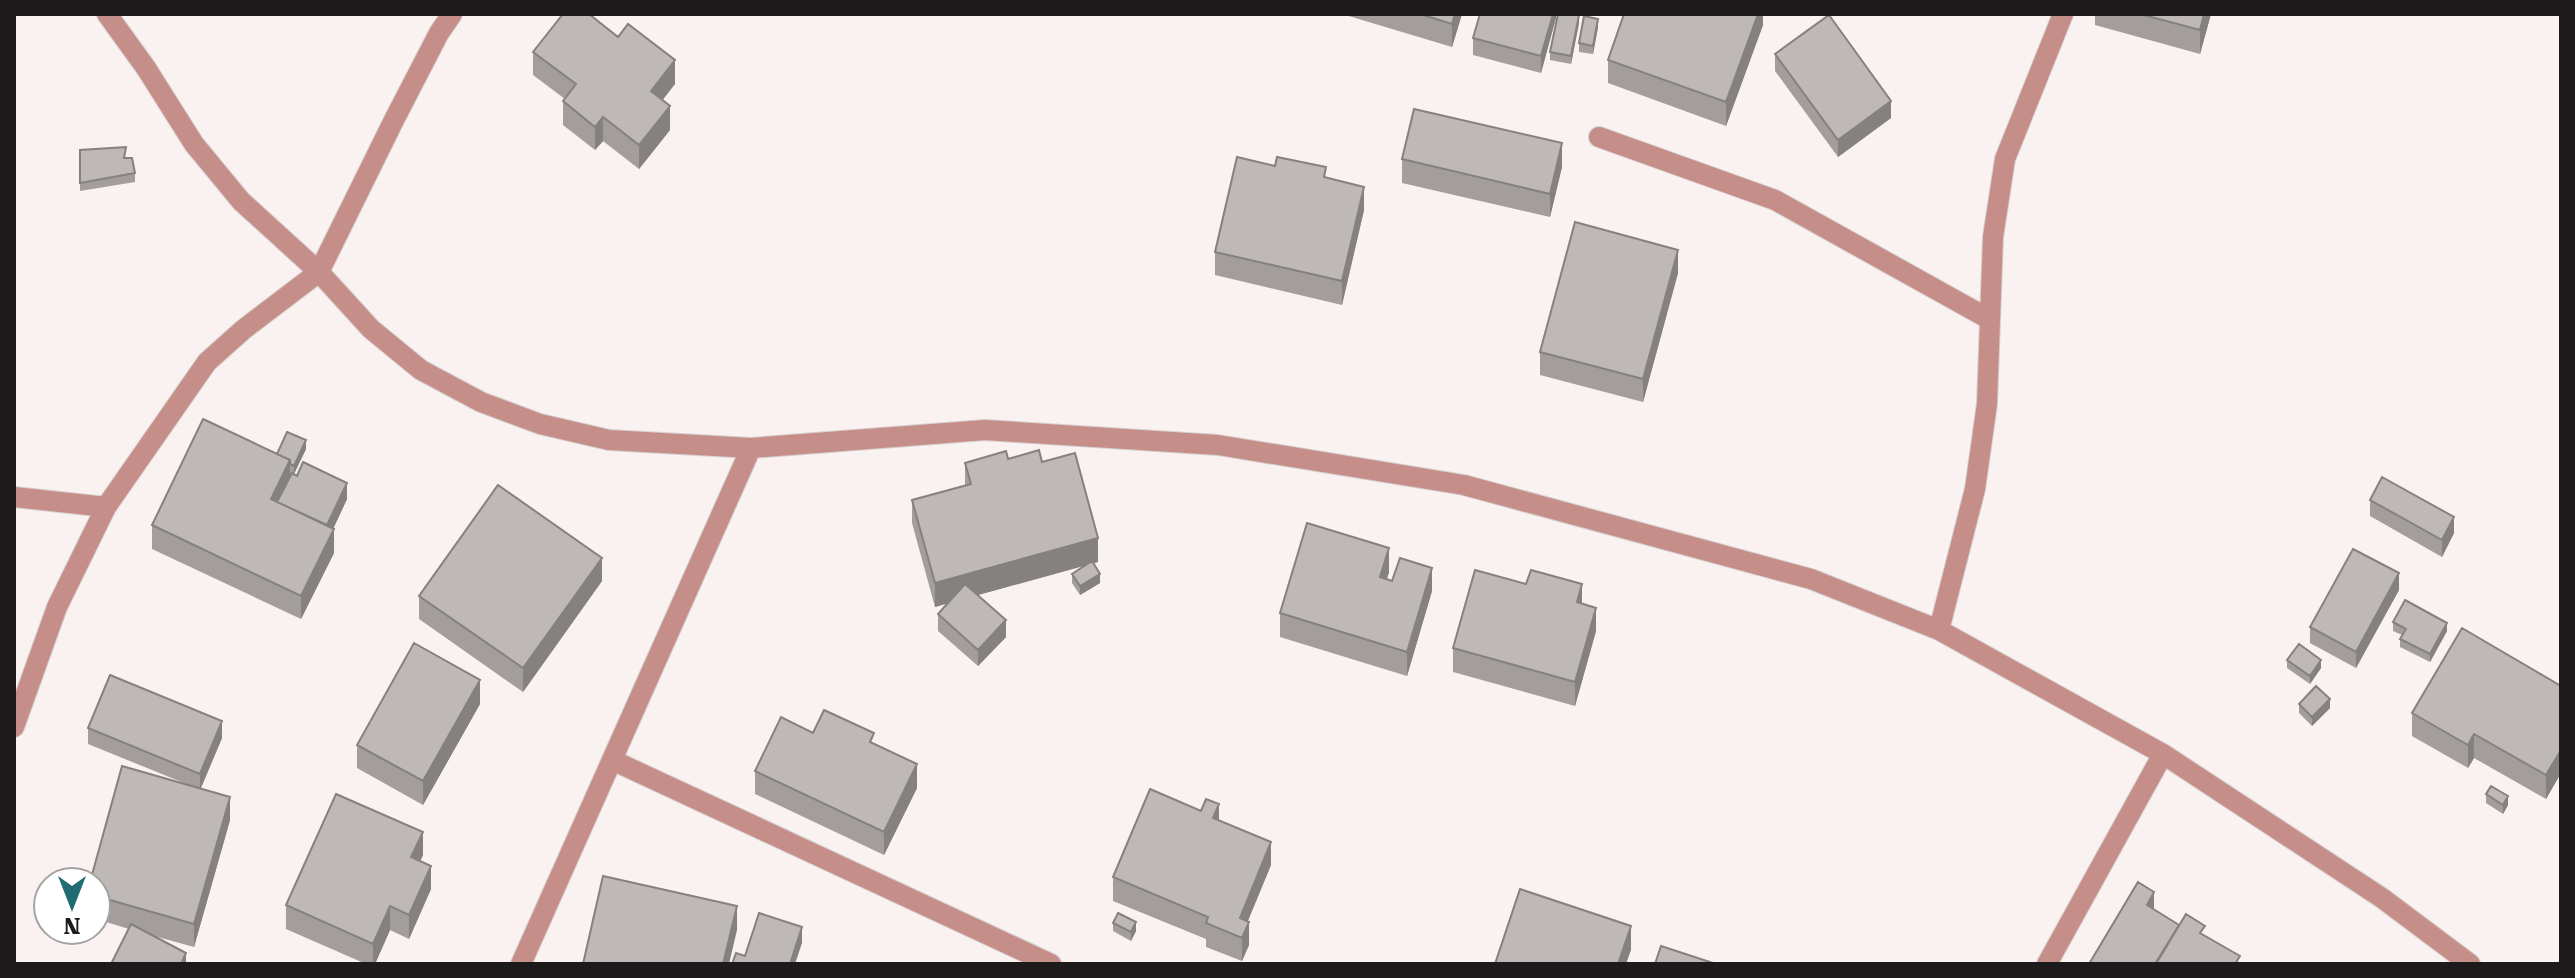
<svg xmlns="http://www.w3.org/2000/svg" width="2575" height="978" font-family="'Roboto Serif',serif">
<style>
.lines{fill:none;stroke-linecap:round;stroke-linejoin:round}
.minor-casing{stroke:#d6cfcf;stroke-width:22}
.minor{stroke:#c68e89;stroke-width:20}
.wall{fill:#a39e9d}
.shaded-wall{fill:#858180}
.building{fill:#beb8b7;stroke:#858180;stroke-width:2}
</style>
<rect width="100%" height="100%" fill="#f9f2f1"/>
<g class="lines">
<defs>
<path id="minor" d="M107 14 146 68 194 144 241 201 319 272 371 329 421 370 481 402 540 424 609 440 751 448 985 430 1218 445 1464 485 1811 579 1939 630 2163 754 2382 898 2470 964
M1599 137 1775 200 1989 319
M14 497 106 507
M1939 630 1975 489 1987 404 1993 237 2005 159 2063 14
M14 727 57 607 106 507 207 362 244 329 319 272 394 120 439 33 452 14
M612 760 1051 964
M521 964 751 448
M2047 964 2163 754"/>
</defs>
<!-- minor casing -->
<use href="#minor" class="minor-casing"/>
<!-- minor -->
<use href="#minor" class="minor"/>
</g>
<!-- wall -->
<path class="wall" d="M1342 14H1462L1452 47Z
M1480 14H1557L1541 73 1473 55V38Z
M1763 14V25L1726 126 1608 83V60Z
M2095 14H2211L2200 54 2095 25Z
M1579 23 1571 64 1550 60V52Z
M1598 27 1593 54 1579 52V43Z
M533 52 675 84 662 100 670 130 639 169 603 141 595 150 563 125V101L565 99 533 75Z
M1775 54 1891 118 1838 157 1775 71Z
M80 150 126 158 135 173V182L80 191Z
M1402 159 1562 167 1550 217 1402 183Z
M1326 178 1364 210 1342 305 1215 275V252Z
M1678 273 1643 402 1540 375V352Z
M306 449 294 474 347 499 333 529 334 553 301 619 152 549V525Z
M1008 459 1042 462 1098 562 1094 563 1100 583 1080 595 1072 583V574L1086 565 977 595 1006 637 978 666 938 631V614L947 603 935 607 912 523V500L965 486V463Z
M2370 500 2454 533 2442 557 2370 516Z
M1389 572 1387 579 1432 591 1407 676 1280 637V613Z
M602 581 523 692 419 619V596Z
M2399 590 2356 668 2310 643V627Z
M1582 604 1596 631 1575 706 1453 672V648Z
M2393 622 2447 631 2430 662 2400 647V639L2402 635 2393 631Z
M2287 660 2321 668 2310 684 2287 668Z
M2561 686V773L2546 799 2474 758 2468 768 2412 736V713Z
M480 704 423 805 357 768V745Z
M2299 704 2330 708 2312 726 2299 713Z
M88 728 222 738 201 788 230 820 194 947 154 936 186 964 129 929 96 919V882L184 783 88 744Z
M813 733 874 744 917 788 884 855 755 794V771Z
M2486 794 2508 805 2503 814 2486 803Z
M1219 820 1271 865 1248 921 1249 945 1242 961 1206 947V939L1113 901V877Z
M423 855 420 861 431 889 409 939 390 930 375 964H366L286 929V905Z
M1113 923 1136 931 1131 941 1113 931Z"/>
<!-- shaded-wall -->
<path class="shaded-wall" d="M1455 14H1462L1452 47V24Z
M1553 14H1557L1541 73V56Z
M1758 14H1763V25L1726 126V102Z
M2204 14H2211L2200 54V30Z
M1579 15V23L1571 64V56Z
M1598 19V27L1593 54V46Z
M675 60V84L651 115V91Z
M1891 101V118L1838 157V140Z
M670 106V130L639 169V145Z
M603 117V141L595 150V127Z
M1562 143V167L1550 217V194Z
M1364 187V210L1342 305V281Z
M1678 250V273L1643 402V379Z
M306 440V449L294 474V466Z
M290 460V484L280 504 271 499Z
M347 483V499L327 542V525Z
M2454 517V533L2442 557V540Z
M334 529V553L301 619V596Z
M1098 538V562L935 607V583Z
M1389 548V572L1380 601V577Z
M602 558V581L523 692V668Z
M1432 568V591L1407 676V652Z
M2399 573V590L2356 668V652Z
M1100 574V583L1080 595V586Z
M1582 584V608L1577 602Z
M1596 608V631L1575 706V682Z
M1006 620V637L978 666V650Z
M2447 623V631L2430 662V654Z
M2321 660V668L2310 684V676Z
M480 680V704L423 805V781Z
M2330 699V708L2312 726V717Z
M222 721V738L200 790V774Z
M2474 734V758L2468 768V745Z
M2561 750V773L2546 799V775Z
M917 764V788L884 855V832Z
M2508 796V805L2503 814V805Z
M230 797V820L194 947V924Z
M1219 804V827L1213 818Z
M423 832V855L411 881V857Z
M1271 842V865L1241 937 1240 918Z
M431 866V889L409 939V915Z
M2154 892V909L2147 922V905Z
M390 906V930L375 964H373V944Z
M737 906V930L729 964H723Z
M1136 922V931L1131 941V932Z
M1249 922V945L1242 961V938Z
M1631 926V950L1626 964H1618Z
M802 927V943L795 964H790Z
M186 953V964H181Z"/>
<!-- building -->
<path class="building" d="M563 14H589L618 37 628 24 675 60 651 91 670 106 639 145 603 117 595 127 563 101 576 84 533 52Z
M1420 14H1455L1452 24Z
M1480 14H1553L1541 56 1473 38Z
M1558 14 1579 15 1571 56 1550 52Z
M1624 14H1758L1726 102 1608 60Z
M2140 14H2204L2200 30Z
M1829 15 1891 101 1838 140 1775 54Z
M1584 16 1598 19 1593 46 1579 43Z
M1414 109 1562 143 1550 194 1402 159Z
M126 147 124 158H132L135 173 80 183V150Z
M1237 157 1275 166 1277 157 1326 167 1324 177 1364 187 1342 281 1215 252Z
M1575 222 1678 250 1643 379 1540 352Z
M203 419 290 460 271 499 334 529 301 596 152 525Z
M287 432 306 440 294 466 290 464V460L277 454Z
M1039 450 1042 462 1075 453 1098 538 935 583 912 500 971 484 965 463 1006 451 1008 459Z
M303 462 347 483 327 525 277 502 292 473 297 476Z
M2382 477 2454 517 2442 540 2370 500Z
M498 485 602 558 523 668 419 596Z
M1307 523 1389 548 1380 577 1392 581 1400 558 1432 568 1407 652 1280 613Z
M2353 549 2399 573 2356 652 2310 627Z
M1092 561 1100 574 1080 586 1072 574Z
M1475 570 1526 584 1531 570 1582 584 1577 602 1596 608 1575 682 1453 648Z
M965 584 1006 620 978 650 938 614Z
M2405 600 2447 623 2430 654 2400 639 2406 629 2393 622Z
M2462 628 2561 686V750L2546 775 2474 734 2468 745 2412 713Z
M414 643 480 680 423 781 357 745Z
M2299 644 2321 660 2310 676 2287 660Z
M110 675 222 721 200 774 88 728Z
M2316 686 2330 699 2312 717 2299 704Z
M824 710 874 733 870 742 917 764 884 832 755 771 781 717 813 733Z
M122 766 230 797 194 924 96 896V882H90Z
M2491 786 2508 796 2503 805 2486 794Z
M1150 789 1201 811 1206 799 1219 804 1213 818 1271 842 1240 918 1249 922 1242 938 1206 923 1208 917 1113 877Z
M336 794 423 832 411 857 431 866 409 915 390 906 373 944 286 905Z
M603 876 737 906 723 964H583Z
M2138 882 2154 892 2147 905 2179 925 2155 964H2089Z
M1520 889 1631 926 1618 964H1495Z
M759 913 802 927 790 964H732L736 953 745 956Z
M1118 913 1136 922 1131 932 1113 923Z
M2186 914 2205 926 2200 933 2240 956 2235 964H2156Z
M131 924 186 953 181 964H111Z
M1661 946 1716 964H1655Z"/>
<!-- border -->
<rect width="2575" height="978" fill="none" stroke="#1c1a1a" stroke-width="32"/>
<!-- north arrow -->
<g transform="translate(72 906) rotate(180)"><circle r="38" fill="#ffffff" stroke="#a4a3a3" stroke-width="2"/>
<path d="M0-6L14 30L0 20L-14 30Z" fill="#216c74"/>
<text y="-12" font-size="22" font-weight="bold" text-anchor="middle" fill="#1c1a1a">N</text>
</g>
</svg>
